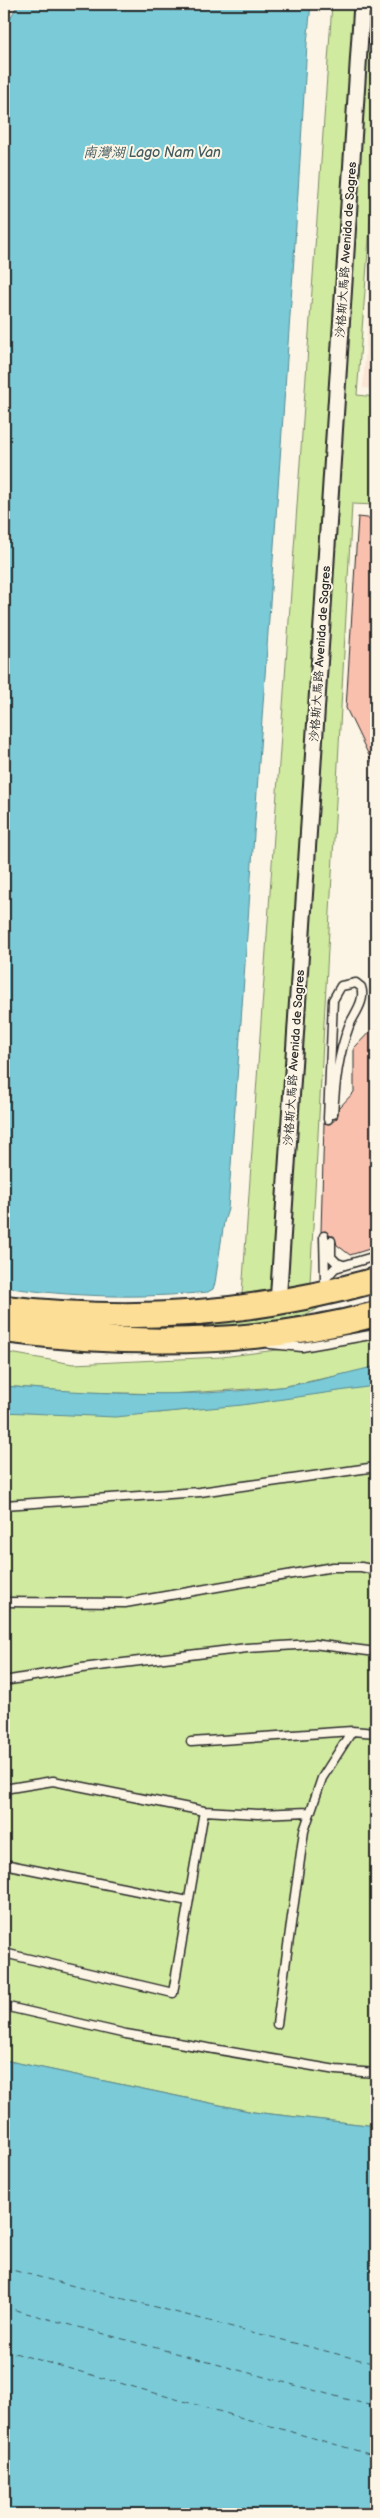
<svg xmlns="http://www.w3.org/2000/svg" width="380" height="2518" font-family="'Balsamiq Sans','LXGW WenKai TC',sans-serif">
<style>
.built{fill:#fbe5d4}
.green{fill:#d0eaa0;stroke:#7e8a66}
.water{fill:#7acad7;stroke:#5a8a92}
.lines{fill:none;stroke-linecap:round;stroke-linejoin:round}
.ferry{stroke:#435b5f;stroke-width:1;stroke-dasharray:6 5;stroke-linecap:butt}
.building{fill:#f9c0ae;stroke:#2b2b2b}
.lane-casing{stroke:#2b2b2b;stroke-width:11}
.street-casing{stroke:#2b2b2b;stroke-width:19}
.primary-casing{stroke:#2b2b2b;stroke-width:28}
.lane{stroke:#fcf5e5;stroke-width:8}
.street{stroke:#fcf5e5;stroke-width:15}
.primary{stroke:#fcde96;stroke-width:24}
.labels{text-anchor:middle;stroke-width:4;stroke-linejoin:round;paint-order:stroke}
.street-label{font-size:12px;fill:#2b2b2b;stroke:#fcf5e5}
.water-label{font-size:14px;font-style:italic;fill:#435b5f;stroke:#fcf5e5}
</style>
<rect width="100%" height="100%" fill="#fcf5e5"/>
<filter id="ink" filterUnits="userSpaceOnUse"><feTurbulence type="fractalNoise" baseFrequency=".02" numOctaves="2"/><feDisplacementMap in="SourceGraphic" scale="10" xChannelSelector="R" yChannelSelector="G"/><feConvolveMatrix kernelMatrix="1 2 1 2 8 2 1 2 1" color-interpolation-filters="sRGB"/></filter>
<g filter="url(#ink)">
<!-- built -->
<path class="built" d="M376 199V389L363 388Z"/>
<!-- green -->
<path class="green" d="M332 4H376V148L357 395 376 397V505L352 504 310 1283 242 1294Z
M315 1305 320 1307C296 1329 141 1332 103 1331 73 1330 42 1323 13 1319L137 1326 228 1321Z
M376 1333V1368L281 1387 169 1394 76 1392 4 1386V1352L73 1364 222 1357 347 1341Z
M376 1376V2126L254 2112 4 2060V1393L159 1413 268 1401Z"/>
<!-- water -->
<path class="water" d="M18 4H311L307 44 294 258 228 1209 224 1222 215 1283 213 1289 208 1292C141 1299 70 1297 4 1287V29Z
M373 1367 376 1368 374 1386 242 1405 115 1417 4 1412V1386C95 1394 188 1398 280 1387 311 1383 342 1374 373 1367Z
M4 2060 253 2112 376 2126V2514H4Z"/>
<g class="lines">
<!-- ferry -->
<path class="ferry" d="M4 2268 376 2364
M4 2307 376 2407
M4 2350 376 2456"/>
</g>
<!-- building -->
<path class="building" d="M358 517 376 519V770L346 708Z
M376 1025V1247L350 1255 337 1245 334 1236H330L326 1231 321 1232 324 1123 330 1124 337 1118 339 1108 354 1092V1048Z"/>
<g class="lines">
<defs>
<path id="lane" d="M328 1119 333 1000 341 986 356 983 361 987C366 1001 354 1014 349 1026 338 1055 335 1084 333 1114
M324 1236 325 1280
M331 1241V1257L337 1263 343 1265
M325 1279 335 1268 376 1256
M270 1344 302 1347 376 1334
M4 1505 200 1492 376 1467
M4 1602 125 1603 333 1567H361L376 1570
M4 1681 82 1668 247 1648 313 1644 376 1652
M191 1742 352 1731 376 1733
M4 1789 53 1781 204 1811 258 1814 309 1812
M4 1864 188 1901
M4 1953 173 1993 204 1811
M4 2006 126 2034 336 2070 376 2073
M277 2024 304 1831 322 1778 352 1731"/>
<path id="street" d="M278 1304 362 4"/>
<path id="primary" d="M4 1308C134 1323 250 1315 376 1280
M4 1330C128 1346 255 1347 376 1314"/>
</defs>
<!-- lane casing -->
<use href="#lane" class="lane-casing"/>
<!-- street casing -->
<use href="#street" class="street-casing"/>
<!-- primary casing -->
<use href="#primary" class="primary-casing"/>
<!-- lane -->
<use href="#lane" class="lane"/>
<!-- street -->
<use href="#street" class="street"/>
<!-- primary -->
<use href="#primary" class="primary"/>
</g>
</g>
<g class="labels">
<!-- street labels -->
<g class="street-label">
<text transform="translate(346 250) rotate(-86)" y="4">沙格斯大馬路 Avenida de Sagres</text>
<text transform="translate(320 654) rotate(-86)" y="4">沙格斯大馬路 Avenida de Sagres</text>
<text transform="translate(294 1058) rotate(-86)" y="4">沙格斯大馬路 Avenida de Sagres</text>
</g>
<!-- water labels -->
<g class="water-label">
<text x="152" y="157">南灣湖 Lago Nam Van</text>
</g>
</g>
<!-- margin -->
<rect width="380" height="2518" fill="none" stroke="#fcf5e5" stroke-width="20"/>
<rect x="10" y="10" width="360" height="2498" fill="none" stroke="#2b2b2b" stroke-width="2" filter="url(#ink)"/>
</svg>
